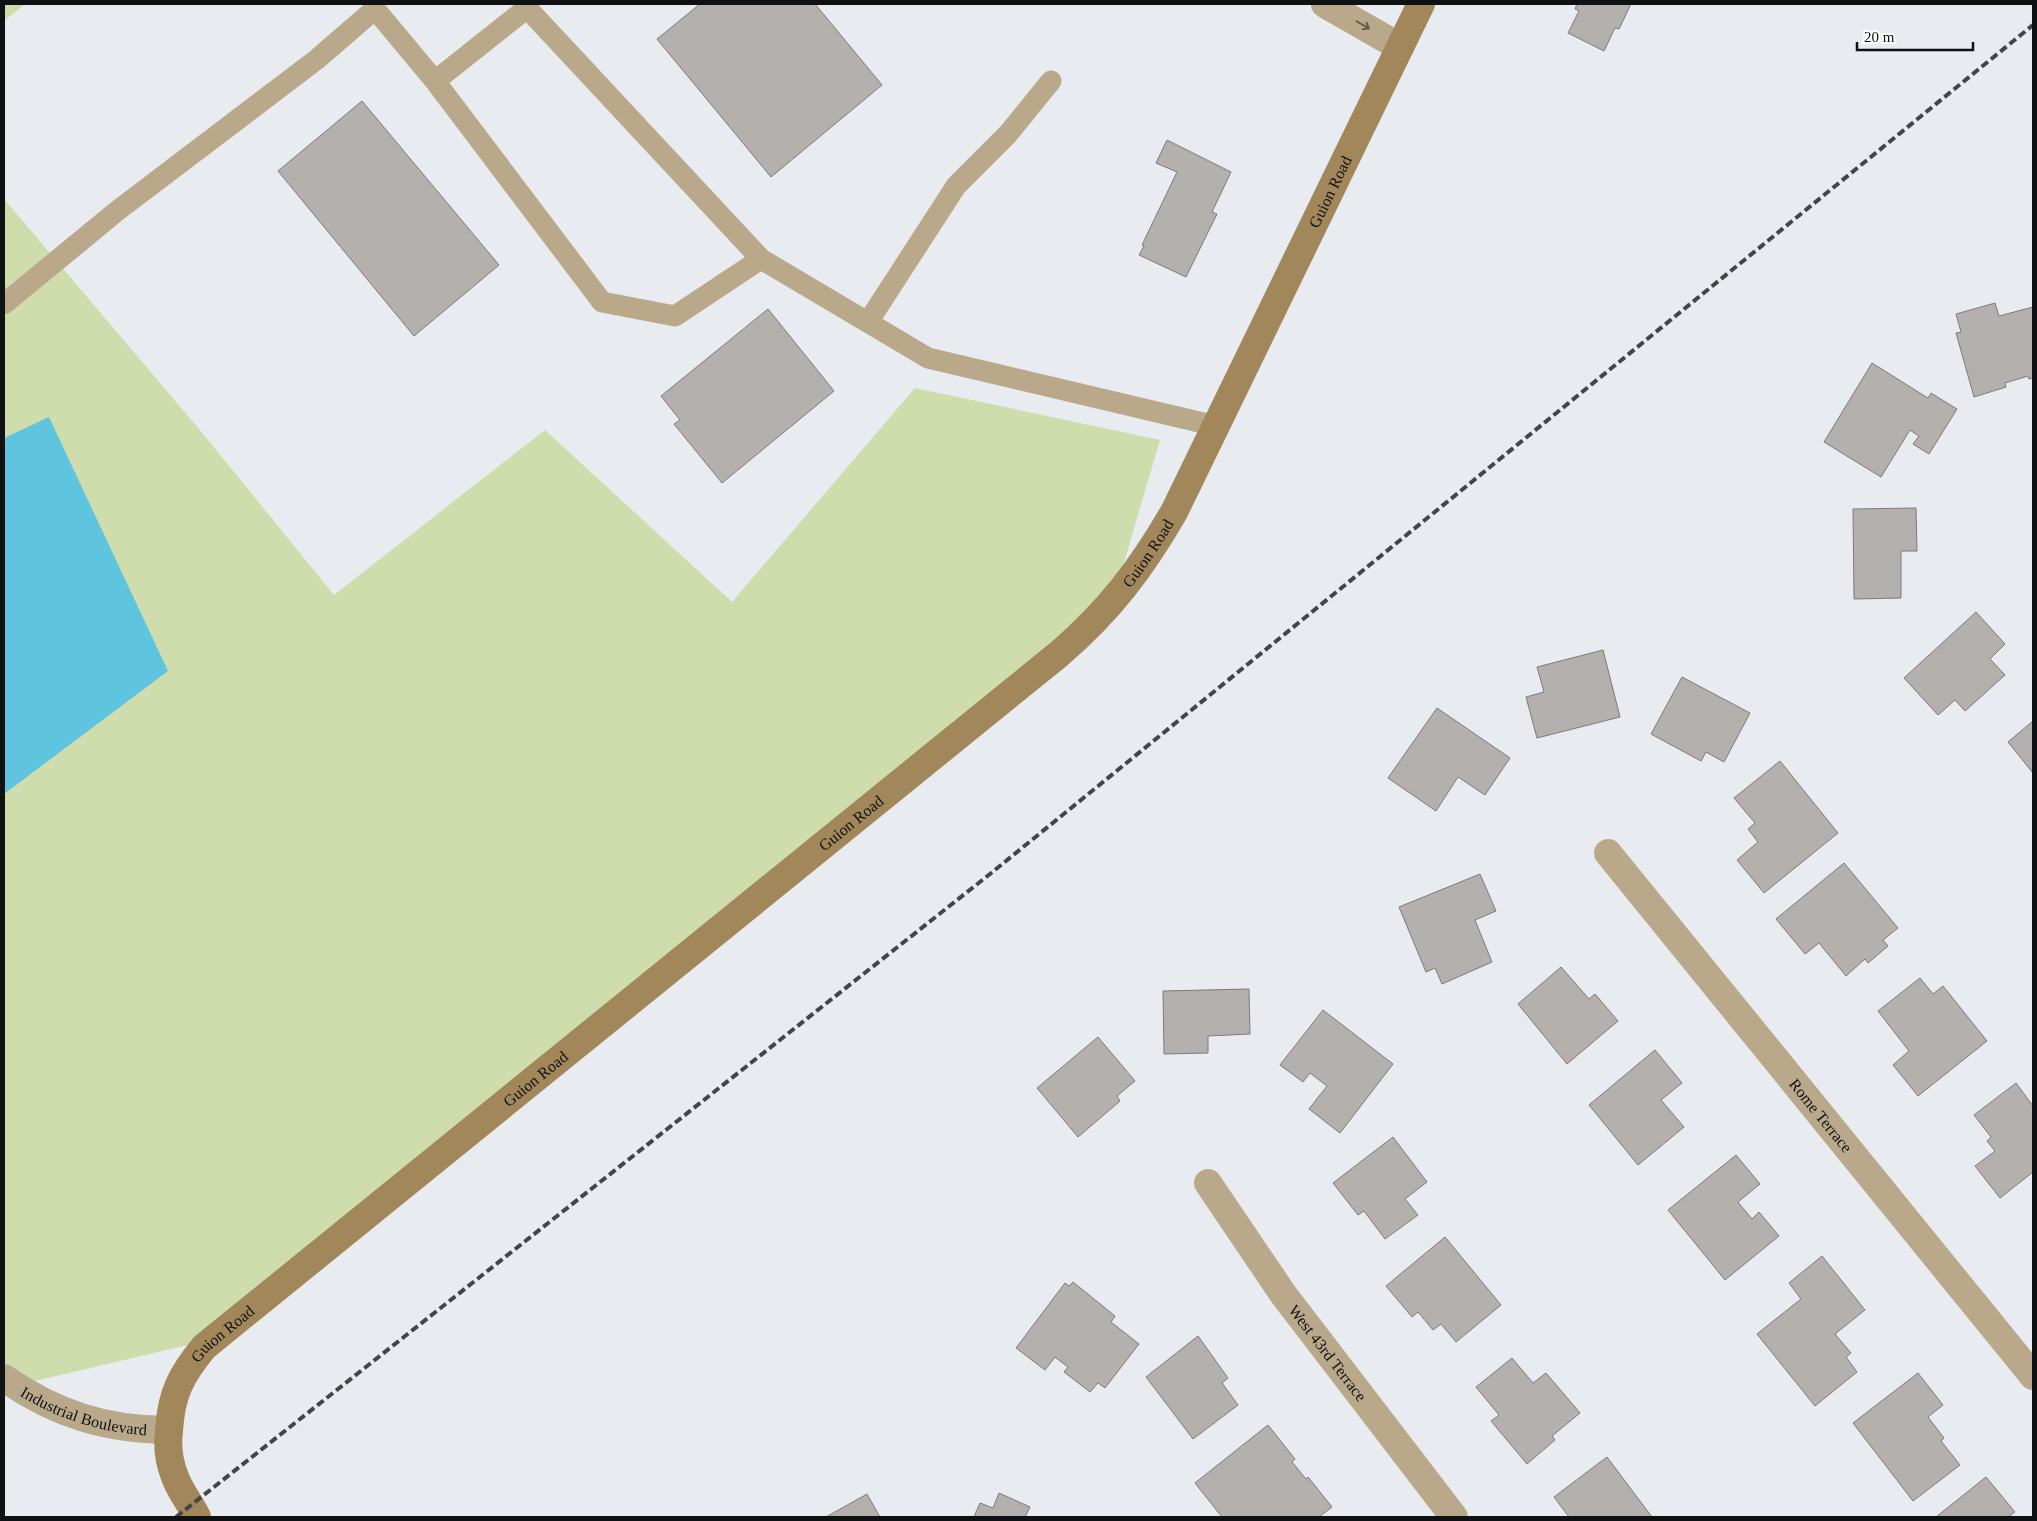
<svg xmlns="http://www.w3.org/2000/svg" width="2037" height="1521" font-family="Georgia,serif">
<style>
.green{fill:#cfdcac}
.water{fill:#5fc5df}
.building{fill:#b4b0ad;stroke:#7e7a77}
.lines{fill:none;stroke-linecap:round;stroke-linejoin:round}
.lane{stroke:#baa88a;stroke-width:21}
.street{stroke:#baa88a;stroke-width:28}
.secondary{stroke:#a1875a;stroke-width:28}
.rail{stroke:#444547;stroke-width:4;stroke-dasharray:8 4;stroke-linecap:butt}
.oneway{stroke:#655c4e}
.labels{text-anchor:middle;stroke-width:4;stroke-linejoin:round;paint-order:stroke}
.street-label{font-size:16px;fill:#101112;stroke:#fff}
</style>
<rect width="100%" height="100%" fill="#e8ebef"/>
<!-- green -->
<path class="green" d="M4 4H25L4 21Z
M4 199 199 429 334 595 545 430 732 602 915 388 1160 440 1112 603 213 1339 14 1386 4 1374Z"/>
<!-- water -->
<path class="water" d="M49 417 168 671 4 794V438Z"/>
<!-- building -->
<path class="building" d="M700 4H815L882 85 771 177 657 39Z
M1577 4H1631L1619 29 1615 28 1604 51 1568 33 1579 11 1575 9Z
M362 101 499 265 414 336 278 171Z
M1167 140 1231 172 1212 212 1217 214 1186 277 1139 255 1144 246 1142 245 1177 172 1156 163Z
M1995 303 1999 316 2033 307V378L2029 379 2028 376 2005 383 2006 387 1974 397 1956 333 1961 332 1956 314Z
M768 309 834 391 722 483 674 424 680 420 661 396Z
M1872 363 1928 398 1931 393 1957 409 1929 454 1913 444 1919 436 1910 430 1881 477 1824 442Z
M1916 508 1917 551H1901V598L1854 599 1853 509Z
M1976 612 2005 644 1990 659 2005 675 1965 711 1955 700 1938 715 1904 678Z
M1603 650 1620 717 1537 738 1526 697 1544 692 1537 667Z
M1682 677 1750 713 1724 762 1706 752 1701 761 1651 734Z
M1437 708 1510 758 1485 795 1458 777 1436 811 1388 778Z
M2033 721V773L2008 742Z
M1780 761 1838 833 1764 893 1737 860 1758 842 1748 829 1755 823 1734 798Z
M1844 863 1898 928 1883 940 1888 946 1868 963 1865 959 1846 976 1819 943 1805 954 1776 919Z
M1480 874 1496 911 1475 920 1492 962 1442 984 1435 968 1426 972 1399 907Z
M1561 967 1589 999 1595 994 1618 1021 1567 1064 1518 1004Z
M1920 978 1933 994 1943 986 1987 1041 1918 1096 1893 1065 1909 1051 1878 1011Z
M1249 989 1250 1034 1208 1036V1053L1164 1054 1163 991Z
M1323 1010 1393 1064 1340 1133 1309 1109 1327 1086 1310 1073 1303 1082 1280 1065Z
M1098 1037 1135 1081 1117 1096 1120 1101 1078 1137 1037 1088Z
M1655 1050 1682 1083 1661 1100 1684 1127 1638 1165 1589 1105Z
M2016 1083 2033 1106V1172L2000 1198 1975 1166 1995 1151 1987 1141 1991 1137 1974 1115Z
M1393 1137 1427 1182 1405 1199 1418 1215 1385 1239 1364 1211 1358 1215 1333 1183Z
M1736 1155 1760 1184 1738 1202 1752 1219 1759 1212 1779 1236 1725 1280 1668 1210Z
M1445 1237 1501 1305 1456 1342 1441 1324 1433 1330 1418 1312 1412 1317 1386 1286Z
M1822 1256 1865 1310 1835 1334 1851 1353 1846 1357 1857 1372 1815 1406 1757 1334 1801 1299 1789 1283Z
M1073 1282 1115 1316 1111 1322 1139 1344 1105 1388 1098 1383 1090 1392 1064 1372 1068 1367 1055 1357 1045 1370 1016 1348 1065 1283 1069 1286Z
M1198 1336 1228 1378 1222 1383 1238 1405 1193 1439 1146 1377Z
M1512 1358 1533 1383 1546 1373 1580 1413 1552 1436 1555 1440 1527 1464 1491 1421 1499 1415 1476 1387Z
M1918 1373 1943 1405 1928 1417 1944 1438 1941 1441 1960 1465 1913 1501 1853 1423Z
M1268 1425 1295 1459 1292 1462 1306 1479 1308 1477 1332 1507 1319 1517H1222L1195 1483Z
M1607 1457 1652 1517H1569L1554 1497Z
M1986 1477 2015 1512 2008 1517H1936Z
M999 1493 1030 1507 1025 1517H974L980 1503 993 1508Z
M867 1494 880 1517H826Z"/>
<g class="lines">
<!-- lane -->
<path class="lane" d="M761 259 675 316 602 302 435 81 527 8 761 259 928 358 1216 426
M4 304 117 211 316 60 375 9 435 81
M868 322 956 186 1008 134 1051 81"/>
<!-- street -->
<g class="street">
<path d="M1325 4 1400 47"/>
<path id="s1" d="M1608 853 2033 1376"/>
<path id="s2" d="M1208 1183 1283 1294 1454 1517"/>
<path id="s3" d="M4 1378C55 1414 107 1430 169 1430"/>
</g>
<!-- secondary -->
<path class="secondary" id="s4" d="M197 1517C190 1503 180 1491 175 1477 169 1462 167 1446 169 1431 171 1394 181 1375 204 1347L1059 654C1109 611 1141 569 1174 512L1421 4"/>
<!-- rail -->
<path class="rail" d="M176 1517 990 874 2033 25"/>
</g>
<!-- one-way arrows -->
<defs><path id="oneway-shaft" d="M-6 0H5M1.5-3L5.5 0L1.5 3" fill="none" stroke-width="1.6" stroke-linecap="round" stroke-linejoin="round" transform="scale(1.25)"/></defs>
<use class="oneway" href="#oneway-shaft" transform="translate(1363 25) rotate(30)"/>
<g class="labels">
<!-- street labels -->
<g class="street-label">
<text dy="6" stroke="none"><textPath href="#s4" startOffset="1826">Guion Road</textPath></text>
<text dy="6" stroke="none"><textPath href="#s4" startOffset="1421">Guion Road</textPath></text>
<text dy="6" stroke="none"><textPath href="#s4" startOffset="1018">Guion Road</textPath></text>
<text dy="6" stroke="none"><textPath href="#s4" startOffset="612">Guion Road</textPath></text>
<text dy="6" stroke="none"><textPath href="#s1" startOffset="338">Rome Terrace</textPath></text>
<text dy="6" stroke="none"><textPath href="#s4" startOffset="208">Guion Road</textPath></text>
<text dy="6" stroke="none"><textPath href="#s2" startOffset="208">West 43rd Terrace</textPath></text>
<text dy="6" stroke="none"><textPath href="#s3" startOffset="88">Industrial Boulevard</textPath></text>
</g>
</g>
<!-- border -->
<rect width="2037" height="1521" fill="none" stroke="#101112" stroke-width="10"/>
<!-- scale -->
<path d="M1857 42v8h116v-8" fill="none" stroke="#101112" stroke-width="2.5"/>
<text x="1864" y="42" font-size="15" fill="#101112" stroke="#ffffff" stroke-width="4" paint-order="stroke">20 m</text>
</svg>
